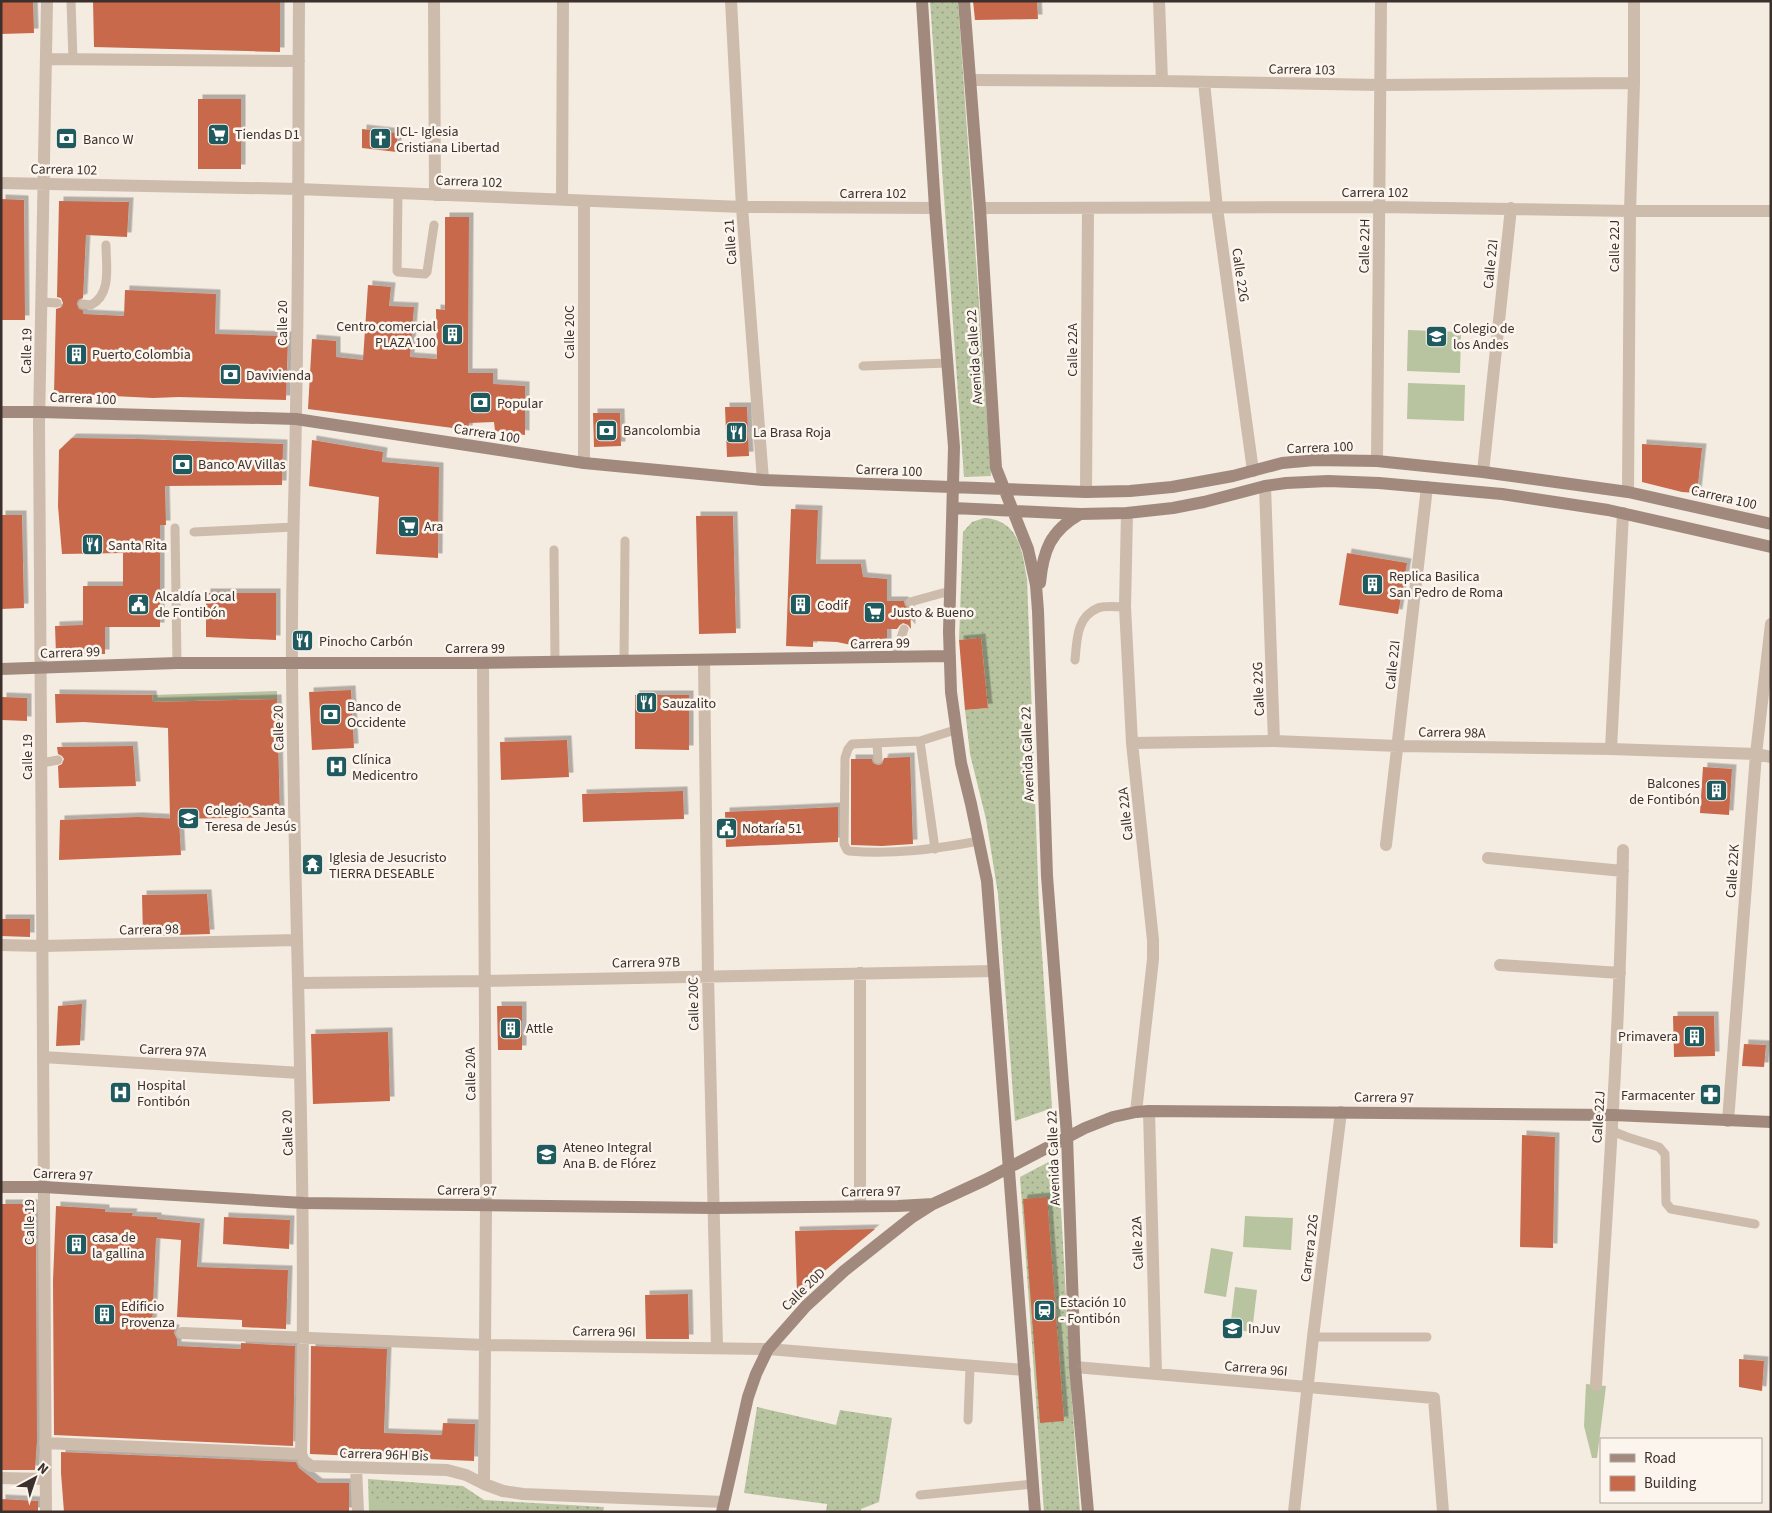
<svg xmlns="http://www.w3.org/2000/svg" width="1772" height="1513" font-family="'Source Sans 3',sans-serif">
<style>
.grass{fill:url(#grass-dots)}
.garden{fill:#b8c4a0}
.building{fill:#c8694b;filter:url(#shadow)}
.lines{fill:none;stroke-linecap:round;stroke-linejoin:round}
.lane{stroke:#cdbbac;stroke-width:9}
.street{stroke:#cdbbac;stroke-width:12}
.secondary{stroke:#a18a7d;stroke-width:12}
.labels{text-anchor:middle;stroke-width:5;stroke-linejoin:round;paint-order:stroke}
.street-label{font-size:14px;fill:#3b302b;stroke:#fbf5ee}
.poi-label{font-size:14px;fill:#3b302b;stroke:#fbf5ee;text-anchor:start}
</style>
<defs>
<pattern id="grass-dots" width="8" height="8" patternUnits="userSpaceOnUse" patternTransform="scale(1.25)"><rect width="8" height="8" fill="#b8c4a0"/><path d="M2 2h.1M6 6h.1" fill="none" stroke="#97a083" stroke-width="1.8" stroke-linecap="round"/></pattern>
<filter id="shadow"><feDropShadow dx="4.5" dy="-4.5" stdDeviation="0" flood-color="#0004"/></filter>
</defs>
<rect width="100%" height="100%" fill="#f4ebe1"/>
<!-- grass -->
<path class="grass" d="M930 1H958L991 476 964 477Z
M984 518C1019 520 1022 550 1027 579L1039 907 1052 1108 1015 1121 998 894 986 819 970 754 965 710 988 708 981 639 959 640 963 532 972 522Z
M1058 1157 1072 1403 1080 1512H1044L1020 1177Z
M757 1407 836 1425 840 1410 892 1418 879 1502 861 1509V1512H826L827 1504 744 1493Z
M368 1479 463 1486 484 1500 604 1507 603 1512H369Z"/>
<!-- garden -->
<path class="garden" d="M1408 330 1461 332 1460 373 1407 371Z
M1408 383 1465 385 1464 421 1407 419Z
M277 691V699L153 702 152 695Z
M1245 1216 1293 1218 1291 1250 1243 1247Z
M1211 1248 1233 1252 1226 1297 1204 1293Z
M1235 1287 1257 1290 1252 1332 1230 1329Z
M1586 1384 1606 1386 1597 1458H1592L1584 1426Z
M369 1501 522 1512H369Z"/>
<!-- building -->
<path class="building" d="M1 1H33L34 33 1 34Z
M93 1H280V52L94 47Z
M973 1H1037L1038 19 975 20Z
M198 99H241V169H198Z
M362 129 397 133V152L362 148Z
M1 199 24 200 25 320H1Z
M59 201 129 202 127 237 86 235 83 298 78 300 77 304 79 309 83 310V314L124 316 125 290 216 294 215 334 288 336 286 400 179 397 153 398 54 393 56 309 62 307 63 303 61 298 57 297Z
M445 217H469L468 373H493V384L525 386V435L495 431 494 422 469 423 468 430 308 409 312 339 336 341V357L363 360 368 285 391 287 389 306 414 307 410 357 437 359 436 309 445 310Z
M725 407H747L749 456 727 457Z
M593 413H620L621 446 594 447Z
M72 438 137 439 283 444 282 485 165 486 166 525H160V627H105V654H56L55 626 83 625V586H123V553L62 554 58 506 59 450Z
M312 440 383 452 382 462 439 467 438 558 376 554 379 497 309 486Z
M1642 444 1702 448 1697 493 1682 492 1642 482Z
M791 509 818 510 816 564H861L863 577 887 579V601H904L905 606 910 608 911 629 908 625 903 623 900 625 897 629H887V646L861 647 837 642 813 641V647L786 646Z
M1 515H22L24 608 1 609Z
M696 516H733L736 633 699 634Z
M1347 553 1407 563 1398 614 1339 605Z
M206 593H276V640L206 637Z
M981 638 988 708 965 710 959 640Z
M351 690 354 748 312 750 309 692Z
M55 694 152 695 153 702 277 699 280 817 170 819 168 728 84 722 56 723Z
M635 695H689V750L635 749Z
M2 697 27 698V721L2 720Z
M567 740 569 777 501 780 500 742Z
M133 746 136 786 59 788 58 766 62 764 64 759 62 756 58 754 57 747Z
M910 757 913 844 882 846 851 845V759H872L873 763 878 765 882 764 884 758Z
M1703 767 1732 769 1729 815 1700 813Z
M683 791 684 819 583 822 582 794Z
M838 807V842L726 847 725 812Z
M138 817 179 819 181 855 59 860 60 820Z
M207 894 210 934 143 936 142 895Z
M1 919H30V937L1 936Z
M82 1004 80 1045 56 1046 58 1006Z
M497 1006H522V1050H498Z
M1673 1016H1714L1715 1056 1674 1057Z
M388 1032 390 1101 313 1104 311 1034Z
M1744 1044 1766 1045 1764 1067 1742 1066Z
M1522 1135 1555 1137 1553 1248 1520 1247Z
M1047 1197 1064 1421 1040 1423 1023 1199Z
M1 1204H33L36 1243 37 1441 35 1470H1Z
M56 1206 105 1209V1212L133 1213 132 1216 157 1217V1219L200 1223 197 1267 288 1270 286 1329 242 1327V1320L177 1317 181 1240 156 1238 152 1327 175 1329 174 1333 177 1339V1346L241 1349V1343L295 1346 293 1446 54 1435 53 1281Z
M224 1217 290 1220 289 1249 223 1244Z
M875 1229 797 1294 795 1231Z
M688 1294 689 1339H646L645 1295Z
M311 1346 387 1349 384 1433 442 1435 443 1423 475 1424 474 1461 310 1454Z
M1739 1359 1764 1361 1762 1391 1739 1387Z
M61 1452 296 1462 299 1468 318 1483H349V1512H64L61 1473Z
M1 1499 38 1501V1512H1Z"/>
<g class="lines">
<!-- lane -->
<path class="lane" d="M71 1 73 60
M398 193 397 271 398 272 425 274 427 272 434 225
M41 302 57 303
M83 304 91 305C112 294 106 266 106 245
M863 366 948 363
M175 528 177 663
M194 532 294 527
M554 550 555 662
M910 602 950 591
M894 658 904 629
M1075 660C1077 641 1076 617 1098 608 1105 605 1117 607 1125 607
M624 662 625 541
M955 730 920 741 852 744 848 749 845 758 844 844 847 850 849 851C893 855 936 849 979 841
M920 741 935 849
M877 744 878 759
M42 763 58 760
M1612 1131 1627 1137 1659 1147 1665 1154 1666 1203 1671 1209 1755 1224
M1313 1337H1427
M968 1420 970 1367
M920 1495 1033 1484"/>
<!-- street -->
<path class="street" d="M299 1C298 138 299 274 296 410 295 495 291 581 292 666 294 929 308 1191 301 1454L304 1461 311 1466 447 1470 466 1475 484 1484 503 1491 523 1494 724 1502
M434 1 435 195
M731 1 742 207 763 480
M1159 1 1162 81
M46 59 299 61
M971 80 1162 81 1381 85 1634 83
M1204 82 1217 208 1253 471
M1 183 298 189 742 207 935 208
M562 199 563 1
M584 201V463
M980 208 1379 207 1630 211H1771
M1377 461 1381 1
M1483 472 1511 208
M1265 486 1274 741
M1086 492 1088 209
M1628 492 1630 211 1634 83V1
M1127 513 1125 607 1132 743 1153 940V959L1136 1112
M704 661 708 976 717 1348
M483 663 486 1205 484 1484
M1132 743 1274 741 1398 746 1611 749 1756 754 1771 757
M1611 749 1623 513
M1386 845 1427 487
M1488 858 1623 871
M1 945 43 946 297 940
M1500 965 1620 973
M298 983 484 981 994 971
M43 1057 300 1073
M1149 1111 1156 1374
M1728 1121 1756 754 1771 624
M860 1206V973
M182 1333 485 1345 768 1349 1025 1370
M1075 1367 1434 1398 1443 1512
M1596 1385C1607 1207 1620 1029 1623 850
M45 1443 301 1454
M356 1468 358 1512
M1 1478 45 1479
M46 1512 39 425 47 1
M1294 1512 1313 1337 1341 1112"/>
<!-- secondary -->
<path class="secondary" d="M922 1 935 208 954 447 949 632 951 692 961 763 971 804 987 881 1035 1512
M964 1 980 208 996 468 1028 549 1036 585 1038 611 1047 876 1067 1136 1075 1367 1088 1512
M1 412H40L296 419 584 463 763 480 1086 492 1130 491 1172 487 1233 476 1282 463 1315 460 1377 461 1483 472 1628 492 1771 524
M953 508 1080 514 1127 513 1173 508 1204 502 1265 486 1286 483 1328 481 1379 483 1502 494 1608 510 1771 547
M1040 583C1043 551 1050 531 1080 514
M1 669 177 663H471L950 656
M1 1187H44L304 1203 713 1208 898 1206 933 1204
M722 1512 748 1397 756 1374 768 1349 806 1306 844 1271 911 1218 933 1204 985 1180 1085 1128 1113 1117 1136 1112 1149 1111 1613 1115 1771 1122"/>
</g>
<!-- icons -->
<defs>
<symbol id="supermarket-square" viewBox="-11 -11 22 22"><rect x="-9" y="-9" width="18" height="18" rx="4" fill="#1f5a5e" stroke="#fbf5ee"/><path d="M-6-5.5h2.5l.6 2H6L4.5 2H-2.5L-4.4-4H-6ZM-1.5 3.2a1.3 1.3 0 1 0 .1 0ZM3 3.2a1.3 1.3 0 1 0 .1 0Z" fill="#fff"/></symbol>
<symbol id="bank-square" viewBox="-11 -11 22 22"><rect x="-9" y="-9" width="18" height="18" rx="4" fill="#1f5a5e" stroke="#fbf5ee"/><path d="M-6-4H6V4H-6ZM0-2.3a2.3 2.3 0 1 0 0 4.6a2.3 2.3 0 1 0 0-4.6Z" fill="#fff"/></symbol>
<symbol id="church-square" viewBox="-11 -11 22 22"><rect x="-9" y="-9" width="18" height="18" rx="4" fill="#1f5a5e" stroke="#fbf5ee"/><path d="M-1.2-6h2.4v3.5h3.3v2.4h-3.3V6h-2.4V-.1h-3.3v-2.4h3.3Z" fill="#fff"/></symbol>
<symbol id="building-square" viewBox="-11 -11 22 22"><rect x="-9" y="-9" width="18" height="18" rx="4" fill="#1f5a5e" stroke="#fbf5ee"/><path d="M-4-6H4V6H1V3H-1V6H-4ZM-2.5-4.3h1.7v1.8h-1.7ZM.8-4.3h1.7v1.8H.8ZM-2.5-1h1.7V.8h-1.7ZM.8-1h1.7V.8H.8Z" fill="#fff"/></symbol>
<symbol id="school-square" viewBox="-11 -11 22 22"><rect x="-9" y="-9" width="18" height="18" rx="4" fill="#1f5a5e" stroke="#fbf5ee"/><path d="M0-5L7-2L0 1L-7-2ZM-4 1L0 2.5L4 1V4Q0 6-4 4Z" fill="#fff"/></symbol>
<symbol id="restaurant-square" viewBox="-11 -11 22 22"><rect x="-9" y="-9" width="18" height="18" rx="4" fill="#1f5a5e" stroke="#fbf5ee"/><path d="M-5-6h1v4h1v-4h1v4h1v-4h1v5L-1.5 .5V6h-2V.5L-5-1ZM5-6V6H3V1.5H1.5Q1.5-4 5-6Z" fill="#fff"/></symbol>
<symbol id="civic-square" viewBox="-11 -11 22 22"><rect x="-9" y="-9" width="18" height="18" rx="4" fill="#1f5a5e" stroke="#fbf5ee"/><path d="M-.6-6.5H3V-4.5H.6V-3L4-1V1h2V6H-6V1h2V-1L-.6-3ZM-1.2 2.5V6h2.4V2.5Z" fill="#fff"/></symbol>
<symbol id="hospital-square" viewBox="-11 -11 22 22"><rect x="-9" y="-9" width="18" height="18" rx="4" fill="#1f5a5e" stroke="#fbf5ee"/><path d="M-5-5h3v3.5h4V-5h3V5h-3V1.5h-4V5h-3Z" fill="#fff"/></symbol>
<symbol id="temple-square" viewBox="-11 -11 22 22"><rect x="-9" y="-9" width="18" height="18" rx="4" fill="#1f5a5e" stroke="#fbf5ee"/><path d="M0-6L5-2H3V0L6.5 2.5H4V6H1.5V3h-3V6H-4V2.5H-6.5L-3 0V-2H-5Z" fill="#fff"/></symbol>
<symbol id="pharmacy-square" viewBox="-11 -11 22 22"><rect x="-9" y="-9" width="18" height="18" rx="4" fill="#1f5a5e" stroke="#fbf5ee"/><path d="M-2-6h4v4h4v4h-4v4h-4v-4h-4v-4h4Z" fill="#fff"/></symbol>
<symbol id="station-square" viewBox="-11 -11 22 22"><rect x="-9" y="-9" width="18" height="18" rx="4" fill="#1f5a5e" stroke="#fbf5ee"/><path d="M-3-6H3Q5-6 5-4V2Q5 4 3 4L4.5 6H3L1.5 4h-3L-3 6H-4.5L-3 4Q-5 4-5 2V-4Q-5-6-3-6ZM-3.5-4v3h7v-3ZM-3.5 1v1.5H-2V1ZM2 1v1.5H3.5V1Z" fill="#fff"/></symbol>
</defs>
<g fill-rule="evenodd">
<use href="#supermarket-square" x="206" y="122" width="25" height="25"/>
<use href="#bank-square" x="54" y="126" width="25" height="25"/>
<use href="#church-square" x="368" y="126" width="25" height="25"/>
<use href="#building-square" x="440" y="322" width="25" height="25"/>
<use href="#school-square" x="1424" y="324" width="25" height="25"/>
<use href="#building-square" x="64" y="342" width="25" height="25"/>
<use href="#bank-square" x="218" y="362" width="25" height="25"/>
<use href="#bank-square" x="468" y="390" width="25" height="25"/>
<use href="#bank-square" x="594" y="418" width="25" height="25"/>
<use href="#restaurant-square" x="724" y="420" width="25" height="25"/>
<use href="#bank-square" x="170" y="452" width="25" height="25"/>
<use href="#supermarket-square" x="396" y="514" width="25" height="25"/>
<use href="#restaurant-square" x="80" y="532" width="25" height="25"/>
<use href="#building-square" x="1360" y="572" width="25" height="25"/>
<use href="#civic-square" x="126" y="592" width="25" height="25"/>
<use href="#building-square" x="788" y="592" width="25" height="25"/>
<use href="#supermarket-square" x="862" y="600" width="25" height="25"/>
<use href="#restaurant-square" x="290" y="628" width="25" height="25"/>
<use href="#restaurant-square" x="634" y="690" width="25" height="25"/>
<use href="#bank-square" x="318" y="702" width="25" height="25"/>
<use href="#hospital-square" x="324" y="754" width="25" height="25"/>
<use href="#building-square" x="1704" y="778" width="25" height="25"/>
<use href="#school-square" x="176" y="806" width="25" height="25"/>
<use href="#civic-square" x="714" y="816" width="25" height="25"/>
<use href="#temple-square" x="300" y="852" width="25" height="25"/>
<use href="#building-square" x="498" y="1016" width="25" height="25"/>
<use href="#building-square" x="1682" y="1024" width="25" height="25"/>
<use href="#hospital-square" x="108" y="1080" width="25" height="25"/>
<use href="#pharmacy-square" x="1698" y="1082" width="25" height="25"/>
<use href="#school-square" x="534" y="1142" width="25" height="25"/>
<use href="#building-square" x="64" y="1232" width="25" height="25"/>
<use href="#station-square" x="1032" y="1298" width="25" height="25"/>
<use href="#building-square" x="92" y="1302" width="25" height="25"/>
<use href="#school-square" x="1220" y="1316" width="25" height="25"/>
</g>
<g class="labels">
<!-- street labels -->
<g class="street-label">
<text transform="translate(1302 69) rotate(1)" y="5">Carrera 103</text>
<text transform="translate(64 169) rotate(1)" y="5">Carrera 102</text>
<text transform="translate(469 181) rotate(2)" y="5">Carrera 102</text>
<text x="1375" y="197">Carrera 102</text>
<text x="873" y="198">Carrera 102</text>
<text transform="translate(730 242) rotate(-94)" y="5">Calle 21</text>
<text transform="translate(1364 246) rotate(-89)" y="5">Calle 22H</text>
<text transform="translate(1614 246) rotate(-90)" y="5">Calle 22J</text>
<text transform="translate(1490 264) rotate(-84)" y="5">Calle 22I</text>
<text transform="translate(1241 275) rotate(82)" y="5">Calle 22G</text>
<text transform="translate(282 323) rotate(-90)" y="5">Calle 20</text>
<text transform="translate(569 332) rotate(-90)" y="5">Calle 20C</text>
<text transform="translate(1072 350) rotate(-90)" y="5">Calle 22A</text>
<text transform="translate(26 351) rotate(-89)" y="5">Calle 19</text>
<text transform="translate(974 357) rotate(-94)" y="5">Avenida Calle 22</text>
<text transform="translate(83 398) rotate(2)" y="5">Carrera 100</text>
<text transform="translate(487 433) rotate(9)" y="5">Carrera 100</text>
<text transform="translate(1320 447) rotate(-2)" y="5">Carrera 100</text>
<text transform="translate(889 470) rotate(2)" y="5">Carrera 100</text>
<text transform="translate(1724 497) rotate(13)" y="5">Carrera 100</text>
<text transform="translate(880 643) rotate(-1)" y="5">Carrera 99</text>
<text x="475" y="653">Carrera 99</text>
<text transform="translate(70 652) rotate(-2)" y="5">Carrera 99</text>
<text transform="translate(1392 665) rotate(-84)" y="5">Calle 22I</text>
<text transform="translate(1258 689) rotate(-92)" y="5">Calle 22G</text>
<text transform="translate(278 728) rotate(-91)" y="5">Calle 20</text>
<text transform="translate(1452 732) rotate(1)" y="5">Carrera 98A</text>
<text transform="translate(1027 754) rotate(-92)" y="5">Avenida Calle 22</text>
<text transform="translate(27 757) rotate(-90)" y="5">Calle 19</text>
<text transform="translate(1125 814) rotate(-96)" y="5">Calle 22A</text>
<text transform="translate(1732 871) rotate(-86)" y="5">Calle 22K</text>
<text transform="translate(149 929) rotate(-1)" y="5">Carrera 98</text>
<text transform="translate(646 962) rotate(-1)" y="5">Carrera 97B</text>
<text transform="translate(693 1004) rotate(-91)" y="5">Calle 20C</text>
<text transform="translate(173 1050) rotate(3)" y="5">Carrera 97A</text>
<text transform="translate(470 1074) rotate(-91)" y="5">Calle 20A</text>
<text transform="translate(1384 1097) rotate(1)" y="5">Carrera 97</text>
<text transform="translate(1598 1117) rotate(-86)" y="5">Calle 22J</text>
<text transform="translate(287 1133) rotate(-92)" y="5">Calle 20</text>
<text transform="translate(1053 1158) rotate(-92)" y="5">Avenida Calle 22</text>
<text transform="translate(63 1174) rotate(3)" y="5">Carrera 97</text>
<text transform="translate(467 1190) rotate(1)" y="5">Carrera 97</text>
<text transform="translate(871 1191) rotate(-1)" y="5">Carrera 97</text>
<text transform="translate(29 1222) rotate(-90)" y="5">Calle 19</text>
<text transform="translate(1137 1243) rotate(-92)" y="5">Calle 22A</text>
<text transform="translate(1309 1248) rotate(-83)" y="5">Carrera 22G</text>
<text transform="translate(803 1289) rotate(-44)" y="5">Calle 20D</text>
<text transform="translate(604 1331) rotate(1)" y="5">Carrera 96I</text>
<text transform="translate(1256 1368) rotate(5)" y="5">Carrera 96I</text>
<text transform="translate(384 1454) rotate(2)" y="5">Carrera 96H Bis</text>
</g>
<!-- poi labels -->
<g class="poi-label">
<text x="396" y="136">ICL- Iglesia<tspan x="396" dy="16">Cristiana Libertad</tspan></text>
<text x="235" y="139">Tiendas D1</text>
<text x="83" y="144">Banco W</text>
<text x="436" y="331" text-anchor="end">Centro comercial<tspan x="436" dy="16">PLAZA 100</tspan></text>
<text x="1453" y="333">Colegio de<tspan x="1453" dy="16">los Andes</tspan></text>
<text x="92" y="359">Puerto Colombia</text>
<text x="246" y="380">Davivienda</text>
<text x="497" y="408">Popular</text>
<text x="623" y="435">Bancolombia</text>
<text x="753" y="437">La Brasa Roja</text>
<text x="198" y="469">Banco AV Villas</text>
<text x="424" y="531">Ara</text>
<text x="108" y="550">Santa Rita</text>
<text x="1389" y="581">Replica Basilica<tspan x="1389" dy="16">San Pedro de Roma</tspan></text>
<text x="155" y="601">Alcaldía Local<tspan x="155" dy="16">de Fontibón</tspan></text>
<text x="817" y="610">Codif</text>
<text x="890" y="617">Justo &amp; Bueno</text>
<text x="319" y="646">Pinocho Carbón</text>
<text x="662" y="708">Sauzalito</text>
<text x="347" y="711">Banco de<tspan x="347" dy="16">Occidente</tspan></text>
<text x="352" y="764">Clínica<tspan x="352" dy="16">Medicentro</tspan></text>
<text x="1700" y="788" text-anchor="end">Balcones<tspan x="1700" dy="16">de Fontibón</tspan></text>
<text x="205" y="815">Colegio Santa<tspan x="205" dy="16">Teresa de Jesús</tspan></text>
<text x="742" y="833">Notaría 51</text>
<text x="329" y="862">Iglesia de Jesucristo<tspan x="329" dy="16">TIERRA DESEABLE</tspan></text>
<text x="526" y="1033">Attle</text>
<text x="1678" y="1041" text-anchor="end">Primavera</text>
<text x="137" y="1090">Hospital<tspan x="137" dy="16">Fontibón</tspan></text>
<text x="1695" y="1100" text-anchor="end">Farmacenter</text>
<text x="563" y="1152">Ateneo Integral<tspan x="563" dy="16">Ana B. de Flórez</tspan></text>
<text x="92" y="1242">casa de<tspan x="92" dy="16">la gallina</tspan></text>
<text x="1060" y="1307">Estación 10<tspan x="1060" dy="16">- Fontibón</tspan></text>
<text x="121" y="1311">Edificio<tspan x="121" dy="16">Provenza</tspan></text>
<text x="1248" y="1333">InJuv</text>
</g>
</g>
<!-- border -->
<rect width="1772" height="1513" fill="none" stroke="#3b302b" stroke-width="5"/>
<!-- legend -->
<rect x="1600" y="1438" width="162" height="65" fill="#fbf5ee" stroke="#aea6a0"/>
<rect x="1610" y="1454" width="25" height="8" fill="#a18a7d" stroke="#aea6a0"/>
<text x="1644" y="1463" font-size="15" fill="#3b302b">Road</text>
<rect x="1610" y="1476" width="25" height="15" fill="#c8694b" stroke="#aea6a0"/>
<text x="1644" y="1488" font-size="15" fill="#3b302b">Building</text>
<!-- north arrow -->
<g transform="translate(35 1478) rotate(40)" stroke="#fbf5ee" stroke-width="4" paint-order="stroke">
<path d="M0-4L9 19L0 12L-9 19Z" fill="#3b302b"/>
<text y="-8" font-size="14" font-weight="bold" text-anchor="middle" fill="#3b302b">N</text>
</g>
</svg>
